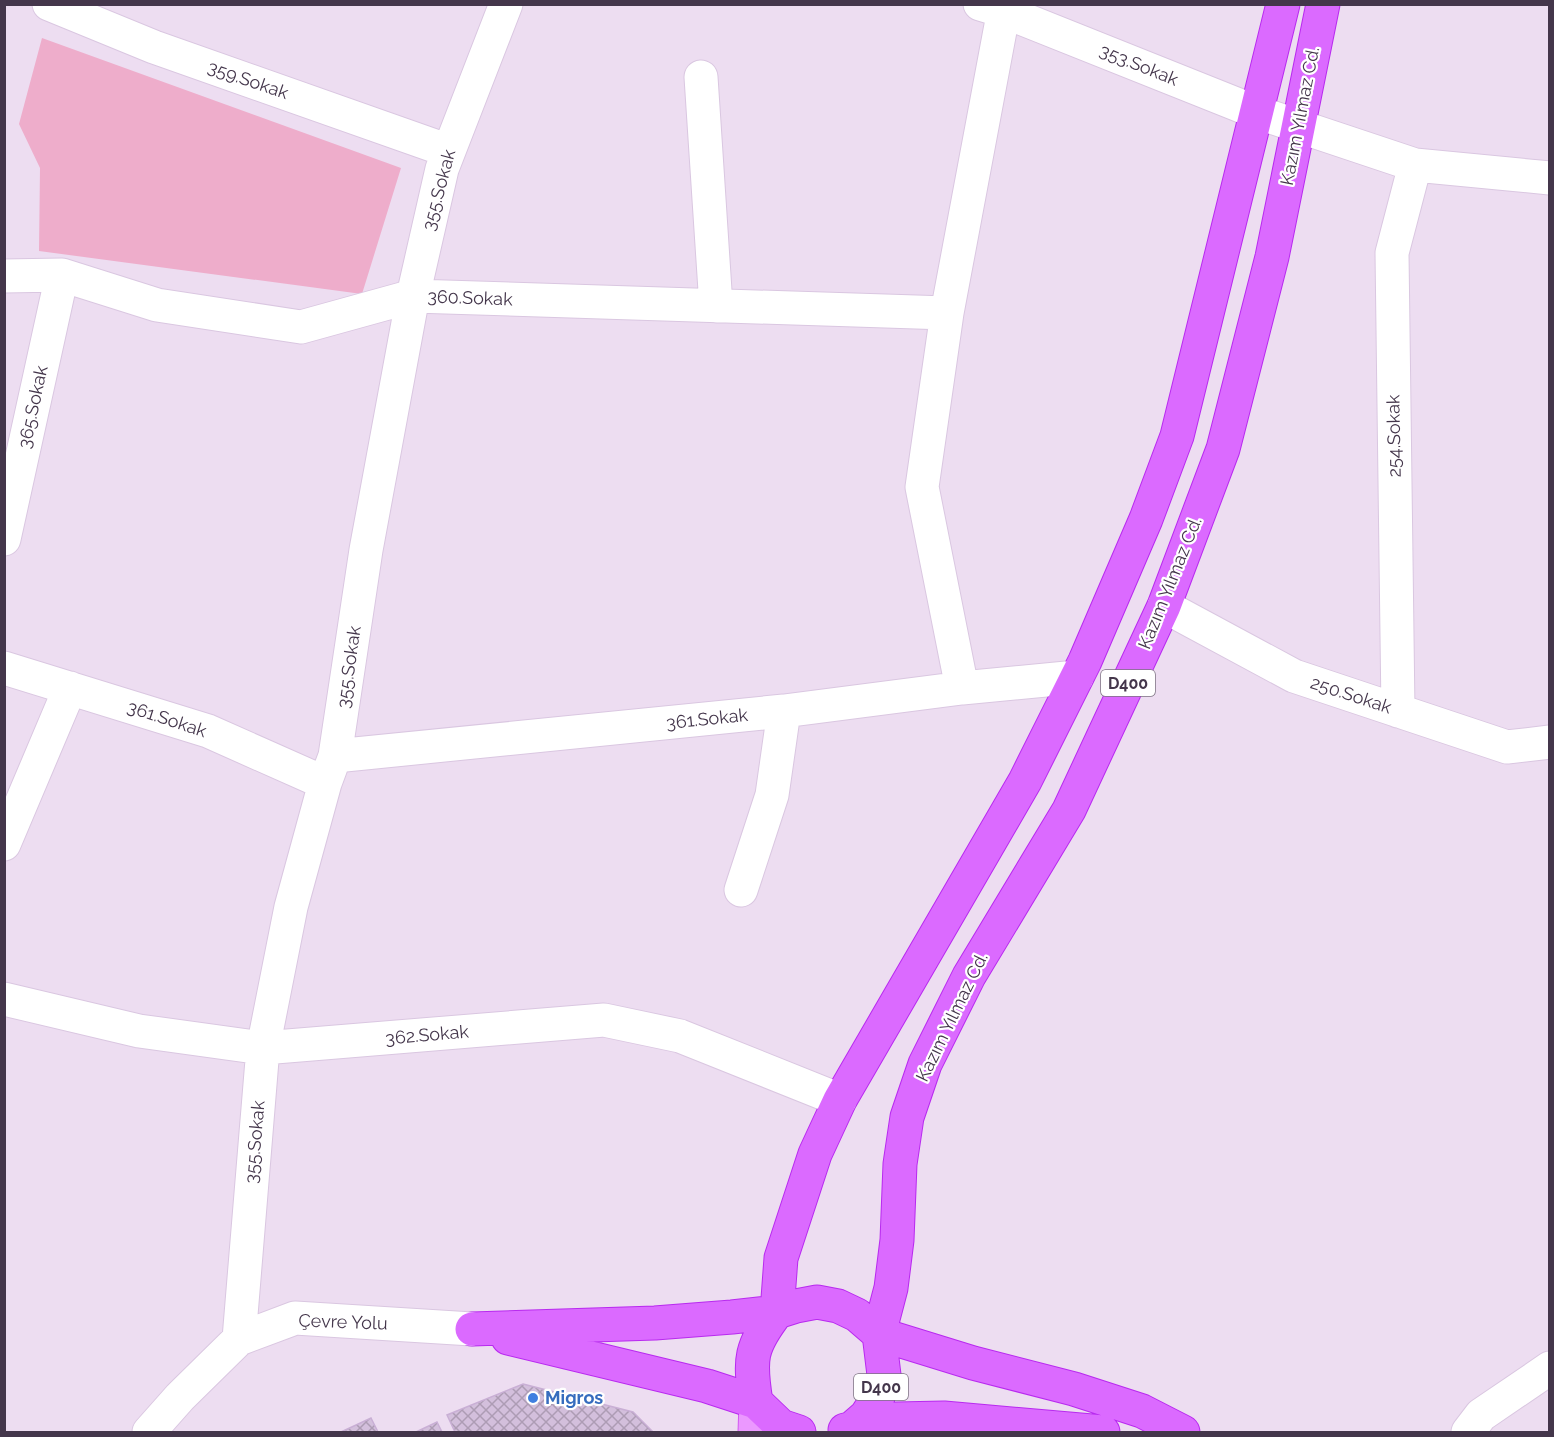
<svg xmlns="http://www.w3.org/2000/svg" width="1554" height="1437" font-family="Raleway,sans-serif">
<style>
.residential{fill:#edddf1}
.park{fill:#eeadcb}
.building{fill:url(#building-cross-hatch);stroke:#c9afd5;stroke-width:1.5}
.lines{fill:none;stroke-linecap:round;stroke-linejoin:round}
.minor-casing{stroke:#dac7e1;stroke-width:35}
.major-casing{stroke:#d25bf1;stroke-width:35}
.highway-casing{stroke:#b82aef;stroke-width:35}
.minor{stroke:#fff;stroke-width:33}
.major{stroke:#eb98ff;stroke-width:33}
.highway{stroke:#db6aff;stroke-width:33}
.shop-dot{fill:#3f7fe0;stroke:#fff;stroke-width:2}
.labels{text-anchor:middle;stroke-width:4.5;stroke-linejoin:round;paint-order:stroke}
.shield{fill:#fff;stroke:#7c7281;stroke-width:1.5}
.shield-label{font-size:16px;font-weight:bold;fill:#44364b}
.street-label{font-size:18px;fill:#44364b;stroke:#fff}
.shop-label{font-size:18px;font-weight:bold;fill:#366cbe;stroke:#fff;text-anchor:start}
</style>
<defs>
<pattern id="building-cross-hatch" width="8" height="8" patternUnits="userSpaceOnUse" patternTransform="scale(1.5)"><rect width="8" height="8" fill="#d3bfdc"/><path d="M0 0l8 8M0 8l8-8" fill="none" stroke="#ad9cb4"/></pattern>
</defs>
<rect width="100%" height="100%" fill="#f3e9f6"/>
<!-- residential -->
<path class="residential" d="M5 5H1549V1432H5Z"/>
<!-- park -->
<path class="park" d="M42 38 401 168 362 294 39 251 40 168 19 124Z"/>
<!-- building -->
<path class="building" d="M523 1384 633 1412 653 1432H455L447 1415Z
M371 1418 378 1432H341Z
M437 1422 442 1432H416Z"/>
<g class="lines">
<defs>
<path id="minor" d="M49 4 154 47 449 151
M980 4 1003 11 1256 112 1415 165 1550 178
M701 77 716 306
M4 276 62 275 157 305 301 327 413 296 947 313
M4 539 62 275
M1164 606 1294 676 1507 747 1550 742
M4 668 208 731 325 783
M962 688 922 487 947 313 1005 4
M1398 711 1392 253 1415 165
M335 756 784 711 962 688 1077 677
M4 844 70 688
M741 890 772 795 784 711
M4 999 139 1031 263 1048 604 1020 680 1036 840 1100
M239 1339 263 1048 291 907 325 783 335 756 366 550 413 296 442 169 506 4
M149 1432 180 1397 239 1339 295 1318 472 1329
M1468 1432 1481 1415 1550 1368"/>
<path id="major" d="M755 1432 756 1402"/>
<path id="highway" d="M777 1312 781 1258 815 1154 840 1100 1025 781 1085 661 1146 519 1177 436 1283 4
M472 1329 655 1323 732 1317 777 1312 796 1306 817 1302 838 1306 857 1315 879 1334 973 1363 1074 1389 1142 1411 1183 1432
M508 1338 707 1386 756 1402 781 1426 799 1432
M756 1402C749 1359 750 1347 777 1312
M851 1429 866 1416 878 1397 884 1375 879 1334 891 1288 897 1240 900 1164 907 1117 925 1064 969 976 1069 810 1164 606 1223 449 1272 257 1323 4
M845 1430 896 1419 944 1418 1103 1432"/>
</defs>
<!-- minor casing -->
<use href="#minor" class="minor-casing"/>
<!-- major casing -->
<use href="#major" class="major-casing"/>
<!-- highway casing -->
<use href="#highway" class="highway-casing"/>
<!-- minor -->
<use href="#minor" class="minor"/>
<!-- major -->
<use href="#major" class="major"/>
<!-- highway -->
<use href="#highway" class="highway"/>
</g>
<!-- markers -->
<circle class="shop-dot" cx="533" cy="1398" r="6"/>
<g class="labels">
<!-- shield labels -->
<g class="shield">
<rect x="1101" y="670" width="54" height="26" rx="4.5"/>
<rect x="854" y="1374" width="54" height="26" rx="4.5"/>
</g>
<g class="shield-label">
<text x="1128" y="689">D400</text>
<text x="881" y="1393">D400</text>
</g>
<!-- street labels -->
<g class="street-label">
<text transform="translate(1139 65) rotate(22)" y="6">353.Sokak</text>
<text transform="translate(248 80) rotate(19)" y="6">359.Sokak</text>
<text transform="translate(1300 116) rotate(-79)" y="6">Kazım Yılmaz Cd.</text>
<text transform="translate(439 190) rotate(-75)" y="6">355.Sokak</text>
<text transform="translate(470 298) rotate(2)" y="6">360.Sokak</text>
<text transform="translate(33 407) rotate(-78)" y="6">365.Sokak</text>
<text transform="translate(1394 436) rotate(-91)" y="6">254.Sokak</text>
<text transform="translate(1170 583) rotate(-68)" y="6">Kazım Yılmaz Cd.</text>
<text transform="translate(349 667) rotate(-82)" y="6">355.Sokak</text>
<text transform="translate(1351 695) rotate(18)" y="6">250.Sokak</text>
<text transform="translate(167 719) rotate(18)" y="6">361.Sokak</text>
<text transform="translate(707 719) rotate(-6)" y="6">361.Sokak</text>
<text transform="translate(952 1017) rotate(-64)" y="6">Kazım Yılmaz Cd.</text>
<text transform="translate(427 1035) rotate(-5)" y="6">362.Sokak</text>
<text transform="translate(255 1142) rotate(-85)" y="6">355.Sokak</text>
<text transform="translate(343 1322) rotate(2)" y="6">Çevre Yolu</text>
</g>
<!-- shop labels -->
<g class="shop-label">
<text x="545" y="1404">Migros</text>
</g>
</g>
<!-- border -->
<rect width="1554" height="1437" fill="none" stroke="#44364b" stroke-width="12"/>
</svg>
